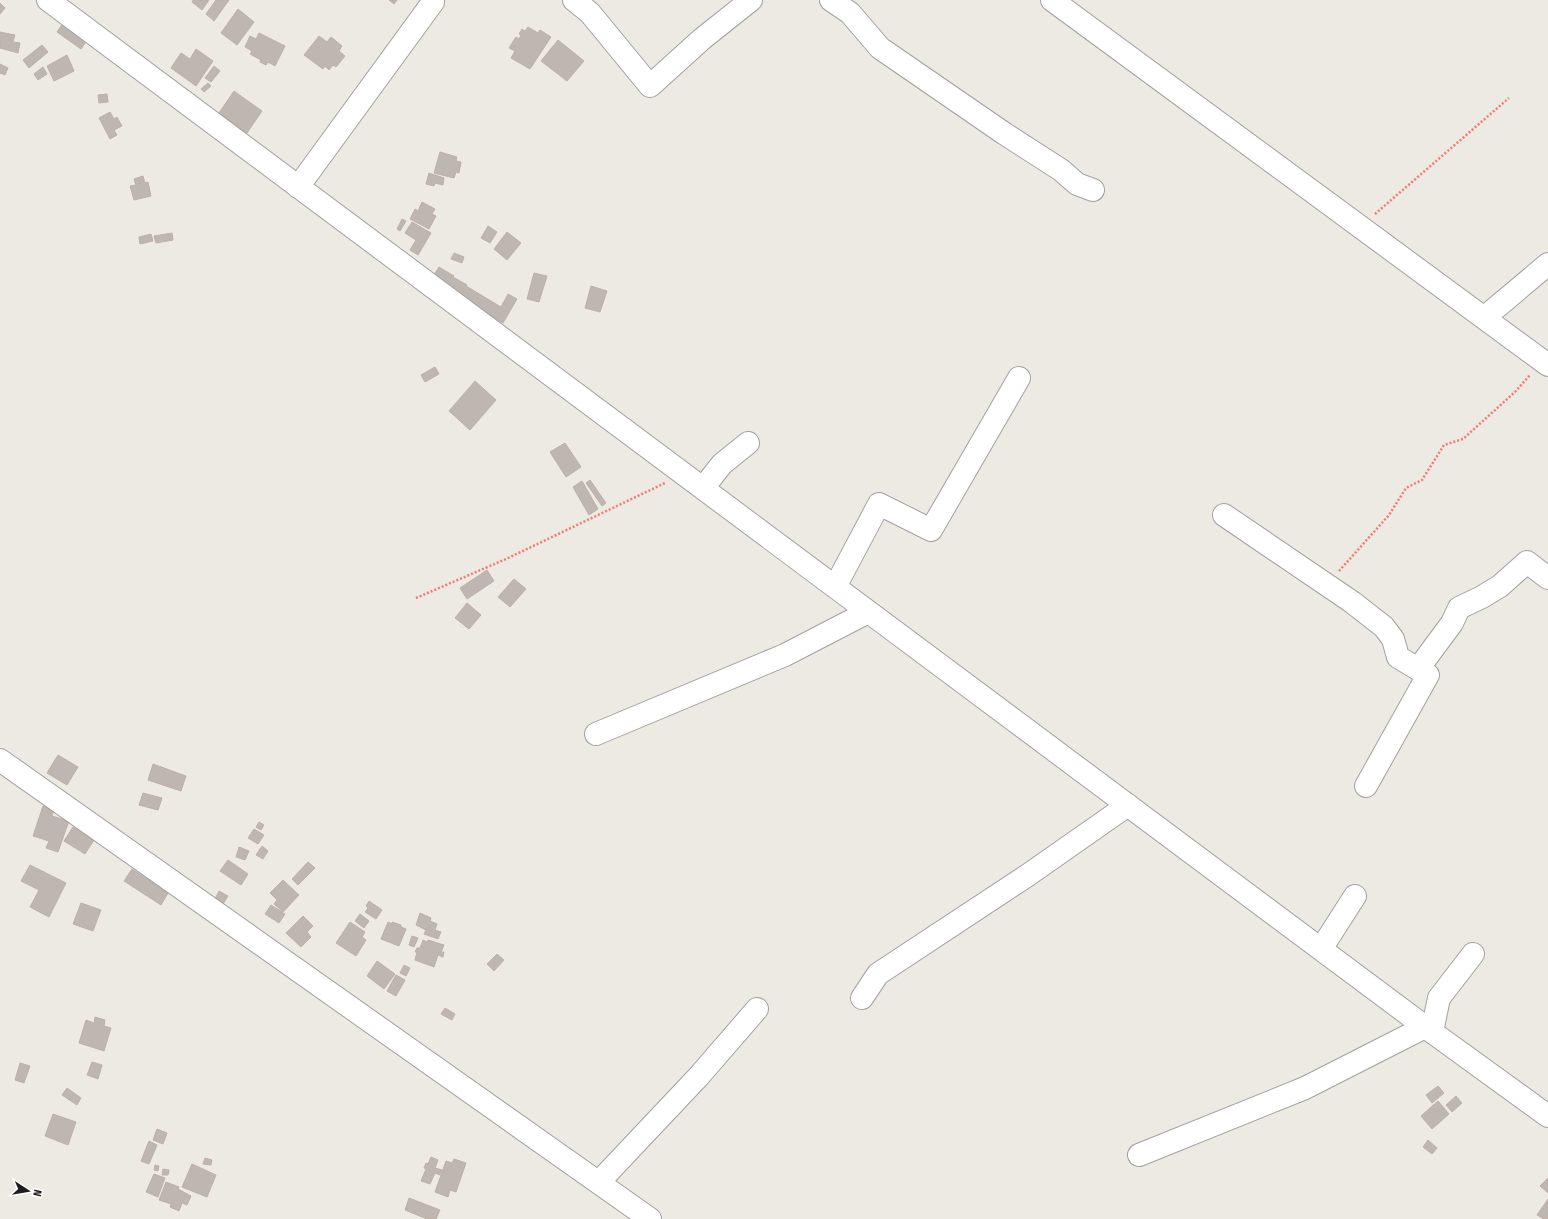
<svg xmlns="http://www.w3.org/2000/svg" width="1548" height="1219" font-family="'Fira Sans Condensed',sans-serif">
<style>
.building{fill:#beb6b0;stroke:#beb0a7}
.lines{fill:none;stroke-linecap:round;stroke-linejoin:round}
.minor-casing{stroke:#a1a1a1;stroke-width:24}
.path{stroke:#f07b72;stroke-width:2.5;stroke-dasharray:2 2;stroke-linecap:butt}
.minor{stroke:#fff;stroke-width:22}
</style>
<rect width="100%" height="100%" fill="#edeae3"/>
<!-- building -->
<path class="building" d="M193 0H209L202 10 192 2Z
M216 0H229L214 21 206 14Z
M389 0H397L394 4Z
M0 3 5 8 0 14Z
M238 9 254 22 237 45 221 33Z
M63 23 87 40 81 49 57 32Z
M528 27 538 33 540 30 551 37 530 69 511 58 515 51 509 48 516 37 519 39 521 35 519 34 522 29 525 31Z
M0 32 15 35 13 42 20 43 18 53 0 48Z
M259 33 285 46 275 66 268 62 266 65 260 62 261 60 250 54 252 51 245 47 250 36 256 39Z
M319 36 327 42 331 37 342 46 339 51 345 56 336 67 333 65 329 70 325 66 323 69 304 55Z
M558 40 584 61 567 81 541 61Z
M42 45 48 52 29 68 23 60Z
M196 49 213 61 196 86 171 68 181 53 190 59Z
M67 55 74 71 54 81 47 66Z
M0 64 8 68 5 75 0 73Z
M214 66 220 71 211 82 205 78Z
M43 67 47 74 38 80 34 74Z
M208 83 211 86 204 92 201 89Z
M234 91 262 111 247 133 219 113Z
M107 94 108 102 99 103 98 95Z
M110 112 114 119 117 117 122 126 114 130 117 135 110 139 99 118Z
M440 152 457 157 456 161 461 162 459 173 456 172 454 178 434 173Z
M429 173 444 178 443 185 435 183 434 186 426 184Z
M143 176 145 183 148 182 151 196 134 200 130 186 136 185 134 179Z
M422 202 435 209 432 214 436 216 429 229 410 219 415 209 418 211Z
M402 219 406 221 400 231 397 229Z
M412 222 431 233 418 255 410 250 416 240 405 233Z
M488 226 497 232 490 243 481 238Z
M507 232 521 243 507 260 494 249Z
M172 233 173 240 156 243 154 236Z
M151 234 153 241 140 244 139 237Z
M454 253 464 257 462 263 451 259Z
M439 267 454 276 453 277 467 285 466 286 501 307 508 294 517 299 503 323 472 305 473 302 432 278Z
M534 273 547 276 539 302 527 299Z
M591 286 607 291 600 312 585 308Z
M435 367 439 374 425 382 421 375Z
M475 381 496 400 470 430 449 411Z
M565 443 581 467 566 477 550 452Z
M590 480 606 503 602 506 586 483Z
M582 481 598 509 589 515 573 487Z
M487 570 494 581 467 599 460 588Z
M514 579 526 589 510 607 498 597Z
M467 603 481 615 469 629 455 618Z
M58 755 78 767 67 785 47 773Z
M153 764 186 776 181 791 148 780Z
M143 793 162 798 158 810 139 805Z
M43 806 54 809 52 816 69 821 58 852 46 848 49 841 33 836Z
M259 822 264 825 261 830 256 827Z
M73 827 94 840 85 854 64 841Z
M254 829 264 835 258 844 248 838Z
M262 846 268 851 263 859 256 855Z
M239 847 249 851 245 860 236 857Z
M228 860 248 874 241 885 220 871Z
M308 862 315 868 298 885 292 879Z
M30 865 66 883 49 917 30 907 39 890 21 881Z
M132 869 168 893 161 905 124 881Z
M283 880 299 895 283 912 274 904 277 900 270 893Z
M219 891 228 896 223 904 215 899Z
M369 901 382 910 376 919 365 912 368 908 366 906Z
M81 903 101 910 93 931 73 924Z
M271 905 285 914 279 923 265 914Z
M420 913 431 918 430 921 437 924 435 930 441 932 438 939 424 934 426 930 416 925Z
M360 914 369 921 364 928 355 921Z
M303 916 313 926 307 932 311 937 301 947 286 933Z
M350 922 365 932 362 937 366 940 356 956 336 943Z
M388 922 392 924V922L401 925V927L406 929 399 946 381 939Z
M412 936 418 938 414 947 409 945Z
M423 940 427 942 428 940 444 945 441 952H444L443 957 438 955 434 967 415 960 417 952H415L417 948H420Z
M497 954 504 960 494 971 487 964Z
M377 961 395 974 384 989 367 976Z
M404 965 410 968 406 976 400 973Z
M396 975 405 980 396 996 387 991Z
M445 1008 455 1014 452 1020 441 1014Z
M95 1017 105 1020 104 1026 111 1028 104 1051 79 1043 86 1020 94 1023Z
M92 1062 102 1065 98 1079 87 1075Z
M20 1063 30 1066 24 1083 15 1080Z
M1438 1086 1444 1093 1432 1103 1426 1095Z
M67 1088 81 1098 77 1105 62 1095Z
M1456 1096 1462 1103 1452 1112 1446 1105Z
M1438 1101 1449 1114 1432 1129 1421 1116Z
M53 1114 76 1122 68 1145 45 1136Z
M157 1129 167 1133 163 1144 153 1140Z
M1428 1140 1437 1148 1432 1154 1423 1147Z
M149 1141 157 1145 149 1164 141 1161Z
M431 1157 438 1160 435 1168 442 1170 440 1175 435 1173 430 1184 421 1181 426 1169 424 1168 426 1163 428 1164Z
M205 1158 212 1160 211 1165 203 1164Z
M454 1159 466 1163 456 1192 450 1190 448 1197 435 1192 446 1161 452 1163Z
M192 1164 216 1175 207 1197 182 1187Z
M155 1165 159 1166 158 1171 154 1170Z
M163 1169 169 1170 168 1175H162Z
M154 1174 165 1178 158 1197 146 1192Z
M1548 1178V1193L1540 1186Z
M166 1182 179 1187 178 1189 191 1196 187 1205 182 1203 179 1211 170 1207 171 1204 159 1200Z
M409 1198 440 1210 436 1219H427L405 1210Z
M1548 1199V1219H1544L1537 1215Z"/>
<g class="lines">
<defs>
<path id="minor" d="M48 0 1432 1032 1548 1116
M574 0 590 13 650 86 702 39 751 0
M831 0 850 13 880 48 1005 134 1061 170 1077 184 1093 190
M1052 0 1548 365
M298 187 433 2
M1485 317 1548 264
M703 488 722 464 748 443
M1224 515 1352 602 1384 627 1393 639 1398 657 1428 675 1366 786
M835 587 879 504 931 530 1019 378
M1418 669 1452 623 1459 608 1482 597 1500 586 1527 562 1548 578
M596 734 785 655 868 612
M0 760 650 1219
M1321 949 1355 896
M862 998 878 974 1028 875 1128 805
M1432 1032 1439 998 1473 954
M1139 1155 1305 1088 1425 1027
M599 1182 699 1076 757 1009"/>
</defs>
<!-- minor casing -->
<use href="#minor" class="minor-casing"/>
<!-- path -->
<path class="path" d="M1375 214 1509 98
M1339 571 1389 515 1406 488 1422 480 1444 445 1463 439 1515 392 1530 375
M416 598 506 559 665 483"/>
<!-- minor -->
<use href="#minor" class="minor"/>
</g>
<!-- north arrow -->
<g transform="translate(28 1191) rotate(102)" stroke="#ffffff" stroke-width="3" paint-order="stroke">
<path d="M0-3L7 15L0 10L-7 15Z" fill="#1d1d1d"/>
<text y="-6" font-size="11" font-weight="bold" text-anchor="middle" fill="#1d1d1d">N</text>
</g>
</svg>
